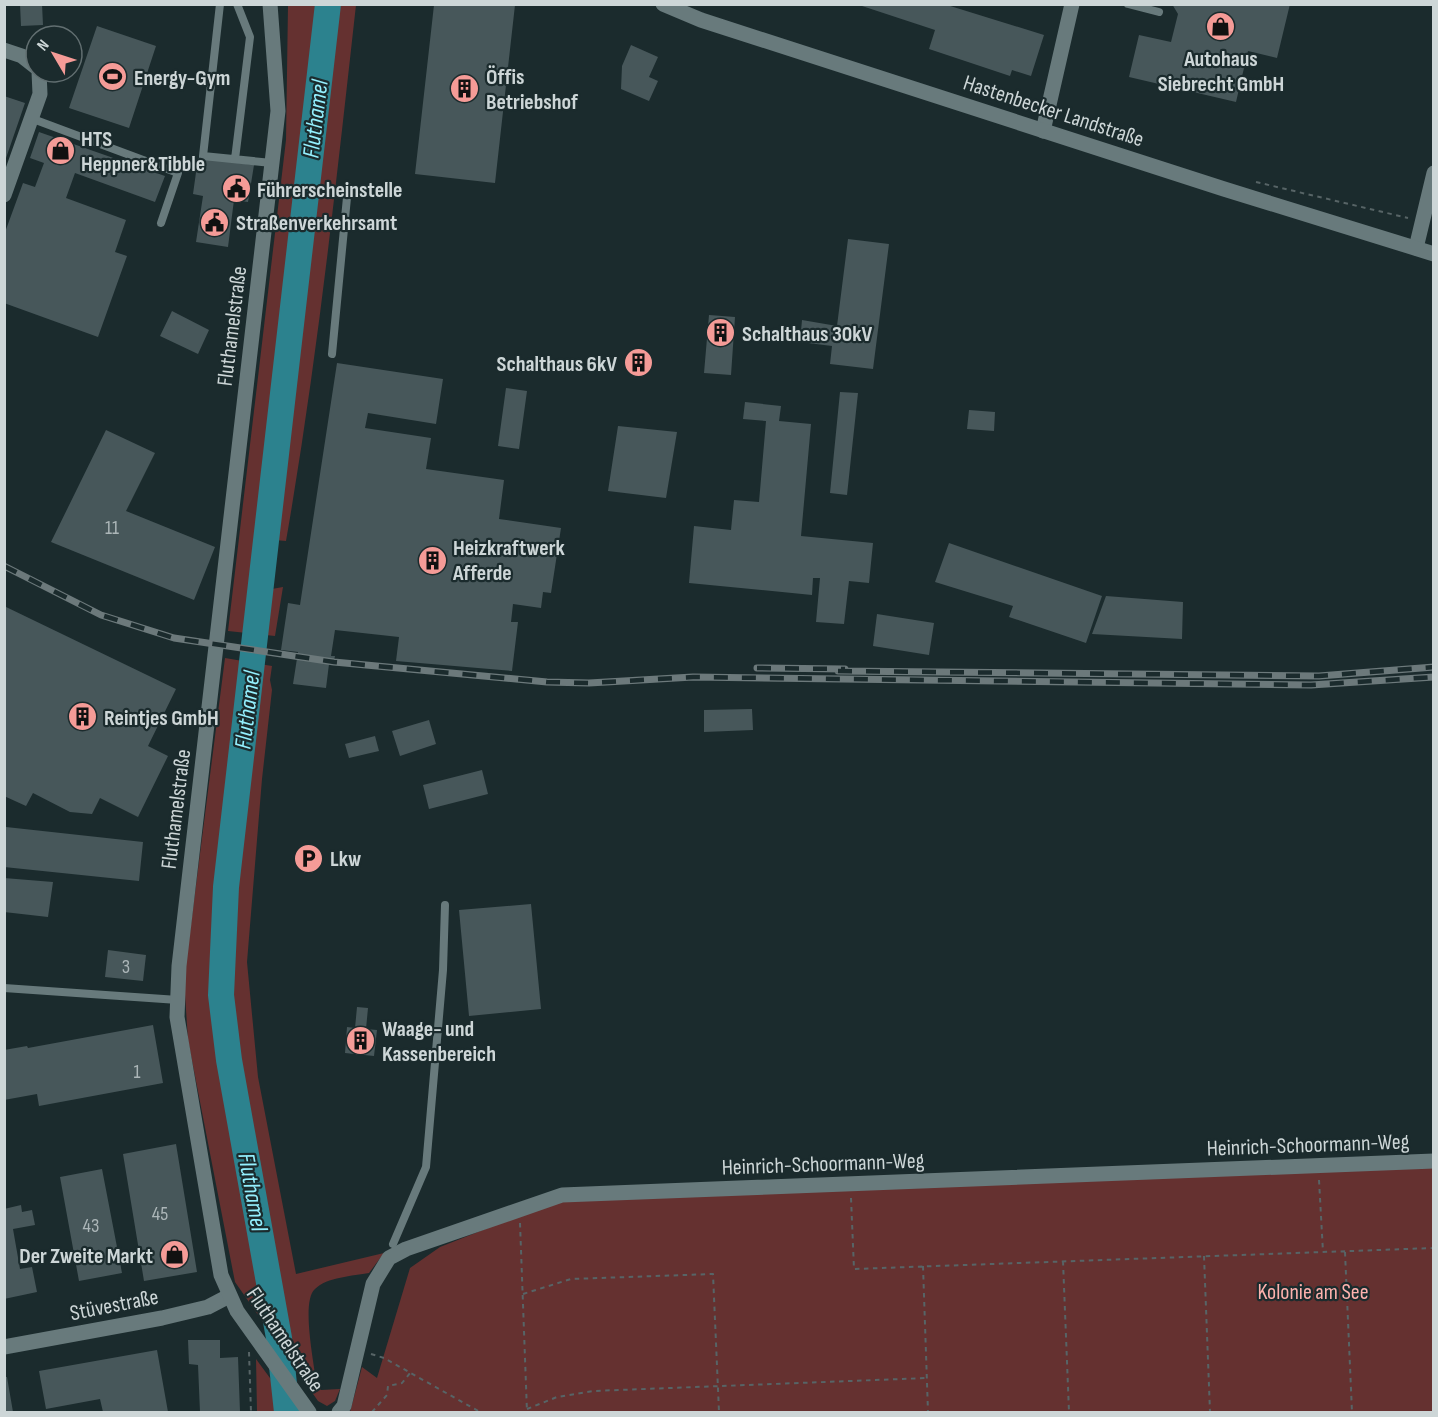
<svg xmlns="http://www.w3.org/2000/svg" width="1438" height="1417" font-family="'Sofia Sans Condensed',sans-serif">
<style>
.green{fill:#653130}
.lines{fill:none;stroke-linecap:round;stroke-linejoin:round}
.river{stroke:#2c828e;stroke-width:26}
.building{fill:#47575a}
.path{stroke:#576466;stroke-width:2;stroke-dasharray:4.5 4.5;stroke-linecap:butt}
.service{stroke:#687a7c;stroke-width:8}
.minor{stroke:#687a7c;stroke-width:15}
.secondary{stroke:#687a7c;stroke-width:15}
.rail-casing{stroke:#6c797b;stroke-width:7}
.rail{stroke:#1b2b2d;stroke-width:4.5;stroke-dasharray:14;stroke-linecap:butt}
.labels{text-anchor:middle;stroke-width:4.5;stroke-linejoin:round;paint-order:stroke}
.number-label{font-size:20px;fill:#acb6b8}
.poi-label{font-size:22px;font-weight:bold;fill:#cdd6d7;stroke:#1b2b2d;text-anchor:start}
.street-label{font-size:22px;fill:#cdd6d7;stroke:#1b2b2d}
.park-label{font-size:22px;fill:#fdb1ad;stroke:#1b2b2d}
.water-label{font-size:24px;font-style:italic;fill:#94f0fe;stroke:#1b2b2d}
</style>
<rect width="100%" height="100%" fill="#1b2b2d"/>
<!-- green -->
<path class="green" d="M288 5H356C336 184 317 363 286 541L275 540 274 569 267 574 266 590 283 587 275 636 228 631 286 140Z
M225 658 272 666 270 680 272 690 262 779 247 962 258 1077 296 1274 384 1253 369 1273C353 1276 327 1277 315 1289 301 1301 314 1362 316 1381L321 1390 340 1389 335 1401 327 1406 318 1401 235 1282 188 1040 184 979Z
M1433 1165V1412H350L362 1367 377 1378 410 1268 440 1247 561 1199Z
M256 1359 295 1412H257Z"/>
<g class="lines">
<!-- river -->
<path class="river" d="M287 1412 279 1338 229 1060 221 995 226 887 328 4"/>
</g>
<!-- building -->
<path class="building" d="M20 4H42L43 25 21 26Z
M1172 4H1290L1277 58 1248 51 1236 102 1129 77 1139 35 1171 42 1178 14Z
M434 5H515L495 183 415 174Z
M859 5H947L1044 35 1031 76 1012 70 1010 76 929 49 935 30Z
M97 26 156 46 129 128 69 108Z
M631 45 658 57 649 77 658 81 649 101 621 89 622 66Z
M4 96 25 103 5 161H4Z
M39 132 165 176 155 202 75 173 66 198 126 220 115 252 127 256 98 337 4 303V235L23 183 35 187 44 163 30 158Z
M198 158 254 165 248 202 234 200 228 247 196 242 203 196 193 194Z
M848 239 889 244 873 369 830 364 832 346 800 342 802 320 837 326Z
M172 311 209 330 198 354 160 336Z
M709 315 735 317 731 375 704 373Z
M629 357 647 359 646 370 628 367Z
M337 363 443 379 436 424 368 413 365 428 431 438 426 469 504 480 499 519 561 528 551 593 543 592 541 608 513 604 511 622H518L512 671 396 661 399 637 335 630 331 656H335L333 665 329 664 326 688 293 684 298 652 281 650 288 603 300 605Z
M506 388 527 391 519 449 498 446Z
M840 392 858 393 847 495 830 493Z
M745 402 781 406 779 421 811 424 801 536 873 543 869 583 849 581 844 624 816 622 820 578H813L812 595 689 583 694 526 731 530 734 500 759 502 766 421 743 419Z
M969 410 995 412 994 431 967 429Z
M618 426 677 432 666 498 608 491Z
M106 430 155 453 126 511 215 547 194 600 51 542Z
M949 543 1102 596 1086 643 1009 617 1013 606 935 582Z
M1106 596 1183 602 1182 639 1092 634Z
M4 606 176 689 148 746 168 756 138 817 100 798 92 814 70 812 33 793 26 806 4 796Z
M877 614 934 623 929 655 873 646Z
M752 709 753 730 704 732V710Z
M429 720 436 744 400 756 392 731Z
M375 736 379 751 349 758 345 744Z
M482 770 488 794 429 809 423 785Z
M6 827 143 842 139 881 4 867Z
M4 878 53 882 48 917 4 912Z
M531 904 541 1009 469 1016 459 910Z
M108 950 146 955 143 981 105 977Z
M357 1007 368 1008 366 1029 377 1030 374 1056 345 1053 347 1027 355 1028Z
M153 1025 163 1083 39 1106 37 1094 4 1100V1050L27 1046 28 1048Z
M176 1144 197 1272 144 1281 123 1154Z
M102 1169 122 1273 79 1281 60 1177Z
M21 1205 22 1212 32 1210 35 1225 13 1229 20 1269 32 1267 37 1292 4 1299V1209Z
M188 1340H220V1358L238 1357 240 1412H200L198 1365 189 1364Z
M157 1350 168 1412H103L100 1399 46 1409 39 1371Z
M4 1377H7L13 1412H4Z"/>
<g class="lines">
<!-- path -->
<path class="path" d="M1256 182 1408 218
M1319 1180 1323 1252
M851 1198 854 1269 1434 1248
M520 1223 527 1412
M1345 1252 1352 1412
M1204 1256 1210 1412
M1063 1261 1069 1412
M923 1266 928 1412
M523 1294 571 1279 713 1274 719 1412
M249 1352 251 1412
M371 1354 384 1358 480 1412
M527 1409 557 1397 593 1391 927 1378
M372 1412 387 1395 388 1386 402 1383 410 1373"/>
<!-- service -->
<path class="service" d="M220 4 203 156 272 163
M1128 4 1159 12
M33 119 178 173 161 223
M235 159 250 37 237 4
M332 354 348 187
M4 988 178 1000
M393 1244 426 1167 443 970 445 905"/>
<!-- minor -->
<path class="minor" d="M4 50 22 56 36 67
M1043 131 1072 4
M4 195 40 94 39 72
M1416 248 1434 173
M4 1347 162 1318 208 1307 229 1296
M339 1412 344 1406 373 1284 389 1258 406 1249 562 1195 1434 1161"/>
<!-- secondary -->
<path class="secondary" d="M270 4 278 111 179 966 177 1017 221 1275 237 1311 309 1412
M663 4 701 20 1224 189 1434 254"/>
<defs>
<path id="rail" d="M4 566 101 615 174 638 334 662 547 682 589 683 693 677 1311 685 1434 677
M757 668 845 669
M838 671 1319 676 1434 667"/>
</defs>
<!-- rail casing -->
<use href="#rail" class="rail-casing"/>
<!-- rail -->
<use href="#rail" class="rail"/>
</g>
<!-- icons -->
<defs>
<symbol id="shop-disc" viewBox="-11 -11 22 22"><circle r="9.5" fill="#f59b97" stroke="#1b2b2d"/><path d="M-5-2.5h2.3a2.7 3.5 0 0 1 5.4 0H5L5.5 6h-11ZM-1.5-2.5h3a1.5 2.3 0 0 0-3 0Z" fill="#111"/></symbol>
<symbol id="stadium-disc" viewBox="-11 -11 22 22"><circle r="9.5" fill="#f59b97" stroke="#1b2b2d"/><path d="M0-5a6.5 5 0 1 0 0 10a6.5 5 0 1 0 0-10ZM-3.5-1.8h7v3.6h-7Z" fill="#111"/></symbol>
<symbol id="building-disc" viewBox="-11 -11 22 22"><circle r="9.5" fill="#f59b97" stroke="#1b2b2d"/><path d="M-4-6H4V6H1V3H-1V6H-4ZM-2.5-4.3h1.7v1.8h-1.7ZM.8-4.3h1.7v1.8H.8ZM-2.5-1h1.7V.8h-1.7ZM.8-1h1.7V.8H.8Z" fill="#111"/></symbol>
<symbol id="civic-disc" viewBox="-11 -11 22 22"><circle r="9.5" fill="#f59b97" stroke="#1b2b2d"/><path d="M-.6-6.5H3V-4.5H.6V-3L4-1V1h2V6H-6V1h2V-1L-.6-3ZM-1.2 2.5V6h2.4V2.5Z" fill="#111"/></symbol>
<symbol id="parking-disc" viewBox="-11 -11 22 22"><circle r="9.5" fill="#f59b97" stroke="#1b2b2d"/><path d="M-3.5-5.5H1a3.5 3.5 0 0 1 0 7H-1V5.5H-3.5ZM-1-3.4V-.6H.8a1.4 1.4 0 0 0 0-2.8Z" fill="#111"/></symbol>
</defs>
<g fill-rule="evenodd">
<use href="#shop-disc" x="1204" y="10" width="33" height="33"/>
<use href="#stadium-disc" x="96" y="60" width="33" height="33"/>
<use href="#building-disc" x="448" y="72" width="33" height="33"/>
<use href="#shop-disc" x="44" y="134" width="33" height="33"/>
<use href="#civic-disc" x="220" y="172" width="33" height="33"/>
<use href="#civic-disc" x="198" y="206" width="33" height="33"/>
<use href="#building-disc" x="704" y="316" width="33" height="33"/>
<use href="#building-disc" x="622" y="346" width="33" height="33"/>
<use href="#building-disc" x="416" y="544" width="33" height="33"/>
<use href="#building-disc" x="66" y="700" width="33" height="33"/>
<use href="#parking-disc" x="292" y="842" width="33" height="33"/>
<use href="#building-disc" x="344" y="1024" width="33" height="33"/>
<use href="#shop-disc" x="158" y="1238" width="33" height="33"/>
</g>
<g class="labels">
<!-- number labels -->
<g class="number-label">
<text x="112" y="534">11</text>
<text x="126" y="973">3</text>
<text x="137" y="1078">1</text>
<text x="160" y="1220">45</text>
<text x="91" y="1232">43</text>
</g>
<!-- poi labels -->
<g class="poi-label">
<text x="1221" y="66" text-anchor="middle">Autohaus<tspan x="1221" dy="25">Siebrecht GmbH</tspan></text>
<text x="486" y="84">Öffis<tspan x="486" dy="25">Betriebshof</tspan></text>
<text x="134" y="85">Energy-Gym</text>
<text x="81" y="146">HTS<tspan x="81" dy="25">Heppner&amp;Tibble</tspan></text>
<text x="257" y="197">Führerscheinstelle</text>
<text x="236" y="230">Straßenverkehrsamt</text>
<text x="742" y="341">Schalthaus 30kV</text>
<text x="617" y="371" text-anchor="end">Schalthaus 6kV</text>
<text x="453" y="555">Heizkraftwerk<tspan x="453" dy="25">Afferde</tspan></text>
<text x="104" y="725">Reintjes GmbH</text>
<text x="330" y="866">Lkw</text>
<text x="382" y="1036">Waage- und<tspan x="382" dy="25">Kassenbereich</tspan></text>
<text x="153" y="1263" text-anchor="end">Der Zweite Markt</text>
</g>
<!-- street labels -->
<g class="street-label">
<text transform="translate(1054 110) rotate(18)" y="8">Hastenbecker Landstraße</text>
<text transform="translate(231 326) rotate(-83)" y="8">Fluthamelstraße</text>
<text transform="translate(175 809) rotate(-83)" y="8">Fluthamelstraße</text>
<text transform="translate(1308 1144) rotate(-2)" y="8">Heinrich-Schoormann-Weg</text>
<text transform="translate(823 1163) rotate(-2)" y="8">Heinrich-Schoormann-Weg</text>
<text transform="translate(114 1304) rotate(-11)" y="8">Stüvestraße</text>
<text transform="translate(286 1339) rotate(56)" y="8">Fluthamelstraße</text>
</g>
<!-- park labels -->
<g class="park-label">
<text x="1313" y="1299">Kolonie am See</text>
</g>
<!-- water labels -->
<g class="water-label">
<text transform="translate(315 119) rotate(-83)" y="8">Fluthamel</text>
<text transform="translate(247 710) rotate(-83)" y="8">Fluthamel</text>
<text transform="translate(253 1192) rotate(80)" y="8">Fluthamel</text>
</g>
</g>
<!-- border -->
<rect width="1438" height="1417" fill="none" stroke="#cdd6d7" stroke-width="12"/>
<!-- north arrow -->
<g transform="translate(54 54) rotate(309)"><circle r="28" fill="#1b2b2d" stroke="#626f71" stroke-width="1.5"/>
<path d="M0-4.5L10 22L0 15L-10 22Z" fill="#f59b97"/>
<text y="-9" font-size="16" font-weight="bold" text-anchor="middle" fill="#cdd6d7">N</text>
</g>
</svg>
